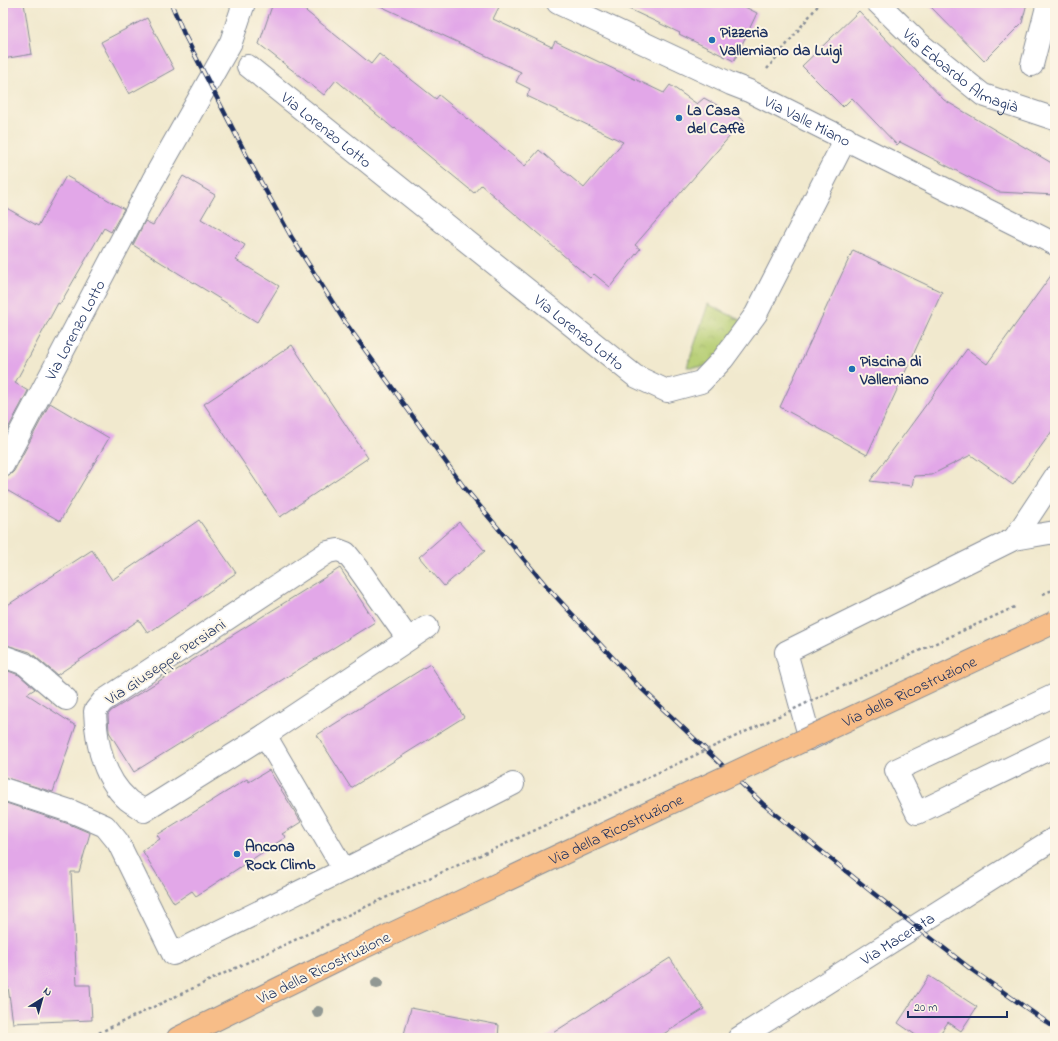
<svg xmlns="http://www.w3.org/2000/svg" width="1058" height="1041" font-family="'Indie Flower',sans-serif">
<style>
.park{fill:url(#park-crowns);stroke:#687e68}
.building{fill:#e2a7e8}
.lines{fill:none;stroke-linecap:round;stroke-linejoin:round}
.minor-casing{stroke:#868c96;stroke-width:24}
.major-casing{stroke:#868c96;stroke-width:24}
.path{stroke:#868c96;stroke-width:2.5;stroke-dasharray:3 3;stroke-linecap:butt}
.minor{stroke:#fff;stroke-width:22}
.major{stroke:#f7bd88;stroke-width:22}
.rail-casing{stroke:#1b2f5e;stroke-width:4.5}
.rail{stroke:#fcf5e5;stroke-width:3;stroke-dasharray:9;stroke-linecap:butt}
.major-bridge-casing{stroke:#868c96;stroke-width:24;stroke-linecap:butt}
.path-bridge{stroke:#868c96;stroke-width:2.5;stroke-dasharray:3 3;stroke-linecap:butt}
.major-bridge{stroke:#f7bd88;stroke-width:22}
.tree{fill:#919893}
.poi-dot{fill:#1f6fb2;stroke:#fcf5e5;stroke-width:1.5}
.labels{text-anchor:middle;stroke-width:4;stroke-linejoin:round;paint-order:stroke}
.poi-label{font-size:16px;font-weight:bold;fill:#1b2f5e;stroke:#fcf5e5;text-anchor:start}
.street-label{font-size:16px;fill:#1b2f5e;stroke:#fcf5e5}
</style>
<defs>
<pattern id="park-crowns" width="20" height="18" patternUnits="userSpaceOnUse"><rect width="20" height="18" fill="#b5cd72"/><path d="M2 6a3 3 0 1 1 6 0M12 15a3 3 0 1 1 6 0" fill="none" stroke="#9bb065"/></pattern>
</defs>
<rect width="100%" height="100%" fill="#fcf5e5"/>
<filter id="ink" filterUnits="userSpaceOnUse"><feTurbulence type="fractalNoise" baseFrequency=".025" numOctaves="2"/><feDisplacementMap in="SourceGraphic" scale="8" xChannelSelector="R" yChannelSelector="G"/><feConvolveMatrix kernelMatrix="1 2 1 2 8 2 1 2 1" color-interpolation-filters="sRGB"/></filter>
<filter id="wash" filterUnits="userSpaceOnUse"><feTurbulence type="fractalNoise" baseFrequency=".012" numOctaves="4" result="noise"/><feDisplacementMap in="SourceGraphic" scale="16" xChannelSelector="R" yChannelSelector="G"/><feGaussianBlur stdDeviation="0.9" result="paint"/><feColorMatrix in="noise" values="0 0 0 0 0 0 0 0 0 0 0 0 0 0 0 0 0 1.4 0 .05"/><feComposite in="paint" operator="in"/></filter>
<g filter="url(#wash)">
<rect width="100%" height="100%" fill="#f1e9ce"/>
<!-- park -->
<path class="park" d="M708 304 742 321 709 367H687Z"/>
<g id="blocks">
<!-- building -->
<path class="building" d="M3 3H24L32 54 3 59Z
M273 3H296L371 64 379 54 436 99 439 95 525 166 539 150 584 188 623 142 527 96 530 89 516 82 521 72 374 3H501L493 19 552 47 555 41 664 93 670 85 697 104 704 98 744 120 635 245 640 249 610 287 594 274 590 278 481 185 474 193 395 128 394 129 336 80 324 95 259 44Z
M616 3H737L757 13 734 61 679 34 680 33Z
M927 3H1027L1022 23 984 61Z
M859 11 944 100 1055 165V195L998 192 900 142 897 145 852 98 843 107 802 66Z
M147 18 174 69 129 94 101 42Z
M66 176 124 209 111 232 104 228 60 304 58 303 15 383 28 391 3 438V206L38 226Z
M183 176 215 195 201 219 245 245 236 260 279 286 257 322 133 245 145 221 153 225Z
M853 250 942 292 867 455 780 407Z
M1055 270V427L1013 485 971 455 931 475 914 476 912 486 870 481 967 349 987 364Z
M292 345 368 458 280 517 204 404Z
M50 403 109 438 60 521 3 488V477L9 476 14 471Z
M199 520 236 573 148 633 139 620 57 675 30 652 3 644V608L92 550 112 580Z
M459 522 485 551 444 586 419 557Z
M340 568 375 622 134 772 109 732 108 715 111 711Z
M430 664 464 717 351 788 317 735Z
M3 669 19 675 35 689 27 694 76 726 53 792 3 777Z
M269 770 301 822 282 834 286 837 196 896 192 891 174 903 142 850 160 839 157 835 247 779 249 782Z
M3 802 69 824 90 833 79 872H71L77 985H90L92 1020 13 1023 8 987 3 988Z
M670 958 704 1009 657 1038H545Z
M929 976 977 1007 961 1031 948 1022 937 1038H920L898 1023Z
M411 1008 499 1025 498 1038H403Z"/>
</g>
</g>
<g filter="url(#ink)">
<use href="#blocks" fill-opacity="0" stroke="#868c96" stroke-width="1"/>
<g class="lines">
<defs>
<g id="minor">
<path id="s1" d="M558 3 731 84 749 91 1055 244"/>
<path id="s2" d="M878 3 920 44 983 95 1055 119"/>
<path d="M1032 65 1048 3"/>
<path id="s3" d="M248 66 635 376 667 391 701 382 723 359 756 314 846 138"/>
<path id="s4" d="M3 465 153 180 231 42 244 3"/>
<path d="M1014 539 1055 477"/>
<path d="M408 639 358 568 346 553 338 550 328 552 103 701 95 711C96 743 103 778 128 800 133 804 139 807 144 811L265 735 427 627"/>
<path d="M3 656 25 664 66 699"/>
<path d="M1055 695 896 770 917 813 1055 746"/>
<path d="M824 732 810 739 786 652 1014 539 1055 532"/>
<path d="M265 735 344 870"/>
<path d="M3 789 73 812 105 826 118 842 173 954 344 870 513 784"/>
<path id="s5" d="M739 1038 1055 838"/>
</g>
<path id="major" d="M178 1038 347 955"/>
</defs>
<!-- minor casing -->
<use href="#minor" class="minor-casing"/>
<!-- major casing -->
<use href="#major" class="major-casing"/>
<!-- path -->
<path class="path" d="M767 69 820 3
M88 1038 320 928"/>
<!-- minor -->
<use href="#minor" class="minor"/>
<!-- major -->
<use href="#major" class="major"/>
<defs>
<path id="rail" d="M171 3 184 34 252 166 292 238 345 322 463 486 547 587 639 686 763 804 873 893 972 970 1055 1028"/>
</defs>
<!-- rail casing -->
<use href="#rail" class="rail-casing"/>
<!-- rail -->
<use href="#rail" class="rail"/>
<defs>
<g id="major-bridge">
<path id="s6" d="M347 955 1055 622"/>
</g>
</defs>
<!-- major-bridge casing -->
<use href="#major-bridge" class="major-bridge-casing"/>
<!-- path-bridge -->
<path class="path-bridge" d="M1043 594 1055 589
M320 928C399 891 480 856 559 819 711 748 863 676 1017 606"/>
<!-- major-bridge -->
<use href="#major-bridge" class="major-bridge"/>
</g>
<!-- trees -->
<g class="tree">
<circle cx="377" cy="983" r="6"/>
<circle cx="318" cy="1012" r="6"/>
</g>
</g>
<!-- markers -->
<g class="poi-dot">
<circle cx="712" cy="40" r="4"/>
<circle cx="679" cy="118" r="4"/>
<circle cx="852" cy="369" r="4"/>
<circle cx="237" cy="854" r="4"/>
</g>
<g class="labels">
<!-- poi labels -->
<g class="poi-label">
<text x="720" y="37">Pizzeria<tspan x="720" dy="18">Vallemiano da Luigi</tspan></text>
<text x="687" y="115">La Casa<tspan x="687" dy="18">del Caffè</tspan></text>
<text x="860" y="366">Piscina di<tspan x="860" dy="18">Vallemiano</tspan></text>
<text x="245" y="851">Ancona<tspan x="245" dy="18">Rock Climb</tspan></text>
</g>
<!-- street labels -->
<g class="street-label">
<text dy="6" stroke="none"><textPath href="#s2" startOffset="108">Via Edoardo Almagià</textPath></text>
<text dy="6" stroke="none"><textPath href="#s1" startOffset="276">Via Valle Miano</textPath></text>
<text dy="6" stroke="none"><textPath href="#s3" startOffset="101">Via Lorenzo Lotto</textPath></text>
<text dy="6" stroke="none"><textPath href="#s4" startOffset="153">Via Lorenzo Lotto</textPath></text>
<text dy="6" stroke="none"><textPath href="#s3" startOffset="425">Via Lorenzo Lotto</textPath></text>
<text transform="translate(165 661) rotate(-34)" y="6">Via Giuseppe Persiani</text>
<text dy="6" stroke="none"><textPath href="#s6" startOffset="621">Via della Ricostruzione</textPath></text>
<text dy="6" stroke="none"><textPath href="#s6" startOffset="297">Via della Ricostruzione</textPath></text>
<text dy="6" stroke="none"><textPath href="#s5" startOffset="187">Via Macerata</textPath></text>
<text transform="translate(323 967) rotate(-26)" y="6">Via della Ricostruzione</text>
</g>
</g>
<!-- margin -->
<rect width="1058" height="1041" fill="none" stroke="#fcf5e5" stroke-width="16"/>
<!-- north arrow -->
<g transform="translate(42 999) rotate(37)" stroke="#fcf5e5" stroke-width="3" paint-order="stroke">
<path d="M0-3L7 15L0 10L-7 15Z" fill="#1b2f5e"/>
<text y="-6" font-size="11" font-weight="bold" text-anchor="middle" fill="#1b2f5e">N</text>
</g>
<!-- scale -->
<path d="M908 1011v6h99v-6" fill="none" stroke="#1b2f5e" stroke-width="2"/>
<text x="914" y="1011" font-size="12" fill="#1b2f5e" stroke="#fcf5e5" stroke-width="3" paint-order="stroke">20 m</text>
</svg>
